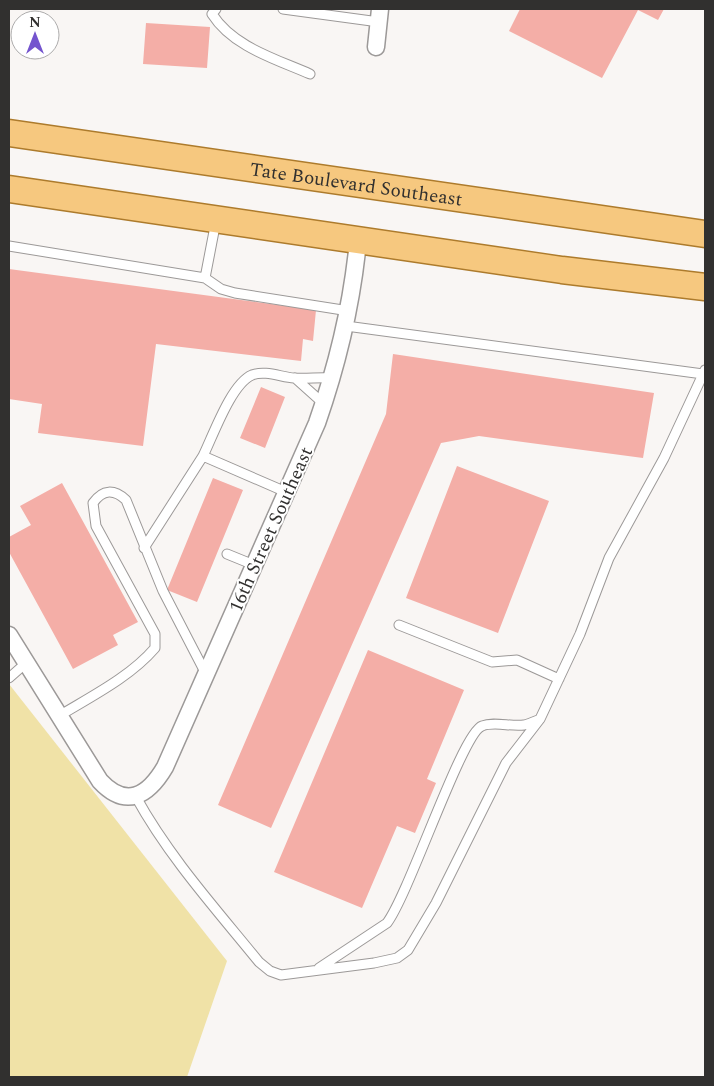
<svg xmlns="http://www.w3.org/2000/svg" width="714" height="1086" font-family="Spectral,serif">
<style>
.green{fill:#f0e2a7}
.building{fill:#f4aea7}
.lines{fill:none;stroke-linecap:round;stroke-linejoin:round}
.service-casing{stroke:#9c9998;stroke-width:11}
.minor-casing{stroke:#9c9998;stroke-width:19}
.primary-casing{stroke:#ad7b2c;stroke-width:29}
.service{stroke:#fff;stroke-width:9}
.minor{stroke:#fff;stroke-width:16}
.primary{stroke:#f6c87f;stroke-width:26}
.labels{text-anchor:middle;stroke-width:4;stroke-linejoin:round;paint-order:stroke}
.street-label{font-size:19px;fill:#31302f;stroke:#fff}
</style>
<rect width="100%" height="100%" fill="#f9f6f4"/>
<!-- green -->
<path class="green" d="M9 684 227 961 187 1077H9Z"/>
<!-- building -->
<path class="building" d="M520 9H664L658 20 638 10 602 78 509 31Z
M146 23 210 27 207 68 143 64Z
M9 269 316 310 313 341 303 339 301 361 156 344 143 446 38 433 42 404 9 399Z
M393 354 654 393 643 458 479 436 441 443 271 828 218 805 386 414Z
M261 387 285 397 265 448 240 438Z
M457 466 549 501 498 633 406 598Z
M213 478 243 490 197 602 167 590Z
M62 483 138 622 113 635 118 645 73 669 9 552V537L31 525 20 506Z
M368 650 464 690 427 779 436 783 415 833 397 826 362 908 274 872Z"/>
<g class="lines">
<defs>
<path id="service" d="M216 9 212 14C233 47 276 59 310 74
M283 9 379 22
M9 246 205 278 221 289 235 293 349 311
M205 278 216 221
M346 326 703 374
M295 378 324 404
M203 456C213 436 231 384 252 375 265 370 281 377 294 378 306 379 320 377 332 378
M144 548 203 456 286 492
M227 554 254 565
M399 625 492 662 517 660 559 679
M9 678 26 663
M59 716C92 696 130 677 155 648V634L96 526 93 503C103 489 114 489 126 500L163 591 206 674
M136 797C169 857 216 909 259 962L270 971 281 975 374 963 397 958 408 950 436 903 506 763 540 719 580 634 609 558 664 458 705 370
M319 968 387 923C410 892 462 733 482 726 494 721 511 727 524 725 528 724 533 722 538 720"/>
<path id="minor" d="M376 47 380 9
M9 635 100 781C126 809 148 796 165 767L317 423C338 363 352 304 358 241"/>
<g id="primary">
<path id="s1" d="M9 133 705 234"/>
<path d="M9 189 562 270 705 287"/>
</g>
</defs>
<!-- service casing -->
<use href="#service" class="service-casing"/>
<!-- minor casing -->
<use href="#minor" class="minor-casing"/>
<!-- primary casing -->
<use href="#primary" class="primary-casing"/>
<!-- service -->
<use href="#service" class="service"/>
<!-- minor -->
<use href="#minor" class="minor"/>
<!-- primary -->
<use href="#primary" class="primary"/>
</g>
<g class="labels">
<!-- street labels -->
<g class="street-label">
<text dy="7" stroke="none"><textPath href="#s1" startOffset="351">Tate Boulevard Southeast</textPath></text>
<text transform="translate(270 529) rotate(-66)" y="7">16th Street Southeast</text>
</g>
</g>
<!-- border -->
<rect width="714" height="1086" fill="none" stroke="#31302f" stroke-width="20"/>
<!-- north arrow -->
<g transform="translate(35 35)"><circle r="24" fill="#ffffff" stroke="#adacac"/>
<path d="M0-4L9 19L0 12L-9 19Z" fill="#7454ce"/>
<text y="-8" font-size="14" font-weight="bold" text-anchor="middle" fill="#31302f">N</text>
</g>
</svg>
